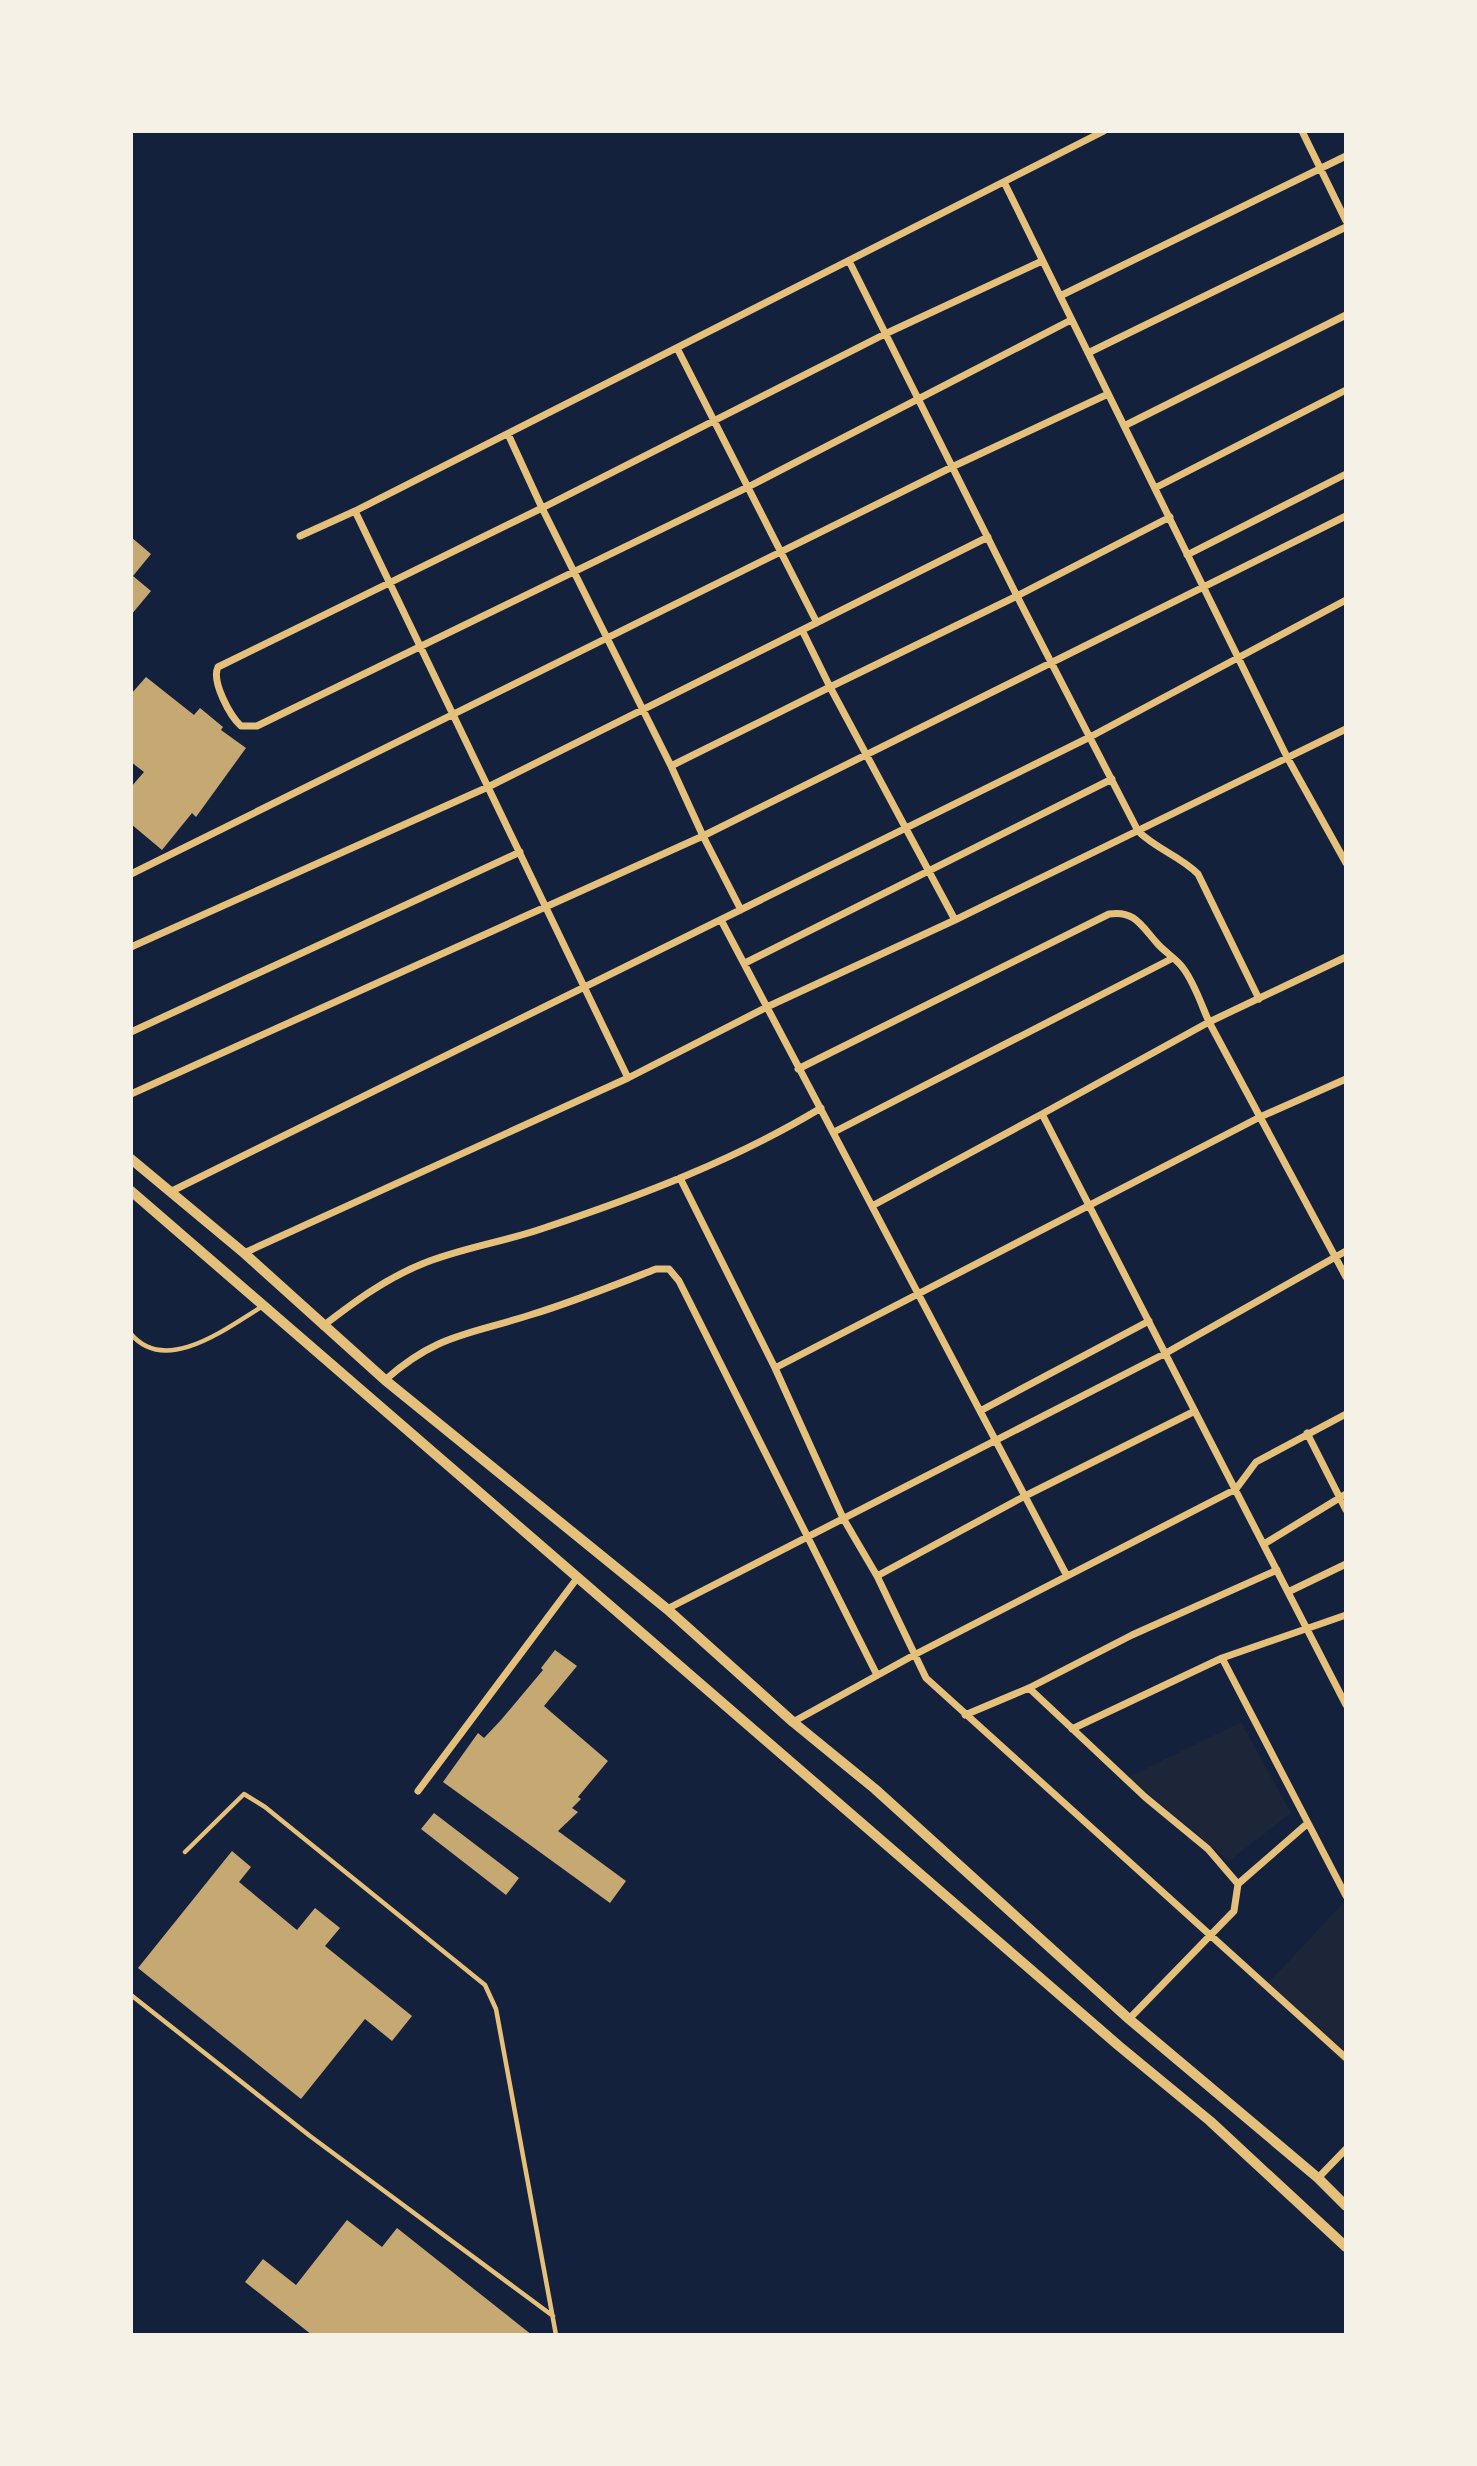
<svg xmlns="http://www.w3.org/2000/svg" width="1477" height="2466" font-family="Arial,sans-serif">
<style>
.green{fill:#1d2539}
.building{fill:#c6a872}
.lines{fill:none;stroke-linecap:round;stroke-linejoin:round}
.service{stroke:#e5c07b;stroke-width:4.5}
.minor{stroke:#e5c07b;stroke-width:7}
.tertiary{stroke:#e5c07b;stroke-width:10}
</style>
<rect width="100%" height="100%" fill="#14213d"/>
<!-- green -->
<path class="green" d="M1241 1722 1291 1813 1229 1861 1129 1777Z
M1343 1903 1346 1908V2066L1265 1987Z"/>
<!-- building -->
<path class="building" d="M131 537 151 554 133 576 151 591 131 615Z
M146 677 194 715 200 708 223 727 221 730 246 748 196 817 192 813 162 850 131 824V787L144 772 131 762V694Z
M555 1650 577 1666 544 1706 608 1761 578 1797 581 1799 572 1808 578 1812 558 1831 626 1881 610 1903 443 1782 478 1733 484 1738 501 1720 543 1670 541 1668Z
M434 1813 519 1878 506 1895 421 1829Z
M232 1851 251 1867 239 1882 297 1930 315 1908 340 1928 325 1946 412 2016 392 2041 365 2019 301 2099 138 1968Z
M347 2220 382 2247 397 2228 532 2335H312L245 2282 263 2259 296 2285Z"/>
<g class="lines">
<!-- service -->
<path class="service" d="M131 1334C166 1376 228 1327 263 1306
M185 1852 244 1794 265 1807 485 1985 496 2009 556 2335
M131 1995 310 2136 553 2316"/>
<!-- minor -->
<path class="minor" d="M1302 131 1346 221
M1004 182 1287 757 1346 863
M849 261 1017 596 1170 517
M1060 296 1346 156
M677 348 817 623
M1088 353 1346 227
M1124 426 1346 315
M508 434 542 508 218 667C211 681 230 716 241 726H257L748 487 1071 320
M1155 488 1346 390
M355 511 628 1078
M300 536 355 511 1104 131
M1187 555 1346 474
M671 766 542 508 885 334 1042 261
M131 874 954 466 1108 394
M741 910 703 836 1346 516
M721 920 1067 1576
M955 920 830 687 1017 596 1138 831C1156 849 1180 856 1198 874L1259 999
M131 947 488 787 988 537
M1346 957 1209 1022 1042 1114 1346 1705
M745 963 1112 779
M131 1032 520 852
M798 1069 1109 914C1134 910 1141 925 1156 942 1164 952 1176 958 1183 968 1195 984 1201 1004 1209 1022L1346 1277
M131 1094 703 836 671 766 830 687 802 630
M834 1132 1173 958
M680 1178 775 1368 843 1518 877 1576 926 1678 1346 2058
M170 1192 1090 737 1346 600
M872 1206 1042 1114
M244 1253 628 1078 769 1006 955 920 1346 729
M323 1326C354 1302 385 1279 422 1264 461 1248 504 1242 544 1228 640 1196 735 1160 821 1108
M775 1368 1260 1117 1346 1079
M385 1380C437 1334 468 1335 530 1315 573 1302 615 1285 656 1269H669L679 1281 877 1675
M980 1411 1149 1321
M1307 1433 1346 1510
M1264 1544 1346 1494
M877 1576 1025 1496 1195 1411
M1288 1592 1346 1564
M667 1609 1166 1353 1346 1251
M1222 1658 1308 1823 1238 1884
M1029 1688 1145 1797 1208 1849 1238 1884 1234 1911 1129 2019
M965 1715 1029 1688 1132 1635 1277 1570
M793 1722 914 1655 1236 1489 1256 1462 1346 1414
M1072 1729 1222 1658 1346 1615
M418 1791 578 1577
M1308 1823 1346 1896
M1318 2178 1346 2149"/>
<!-- tertiary -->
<path class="tertiary" d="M131 1159 244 1253 385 1380 667 1609 793 1722 875 1789 1129 2019 1318 2178 1346 2206
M131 1191 1119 2046 1210 2121 1346 2247"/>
</g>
<!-- border -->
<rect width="1477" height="2466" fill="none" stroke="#f6f1e7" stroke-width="266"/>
</svg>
